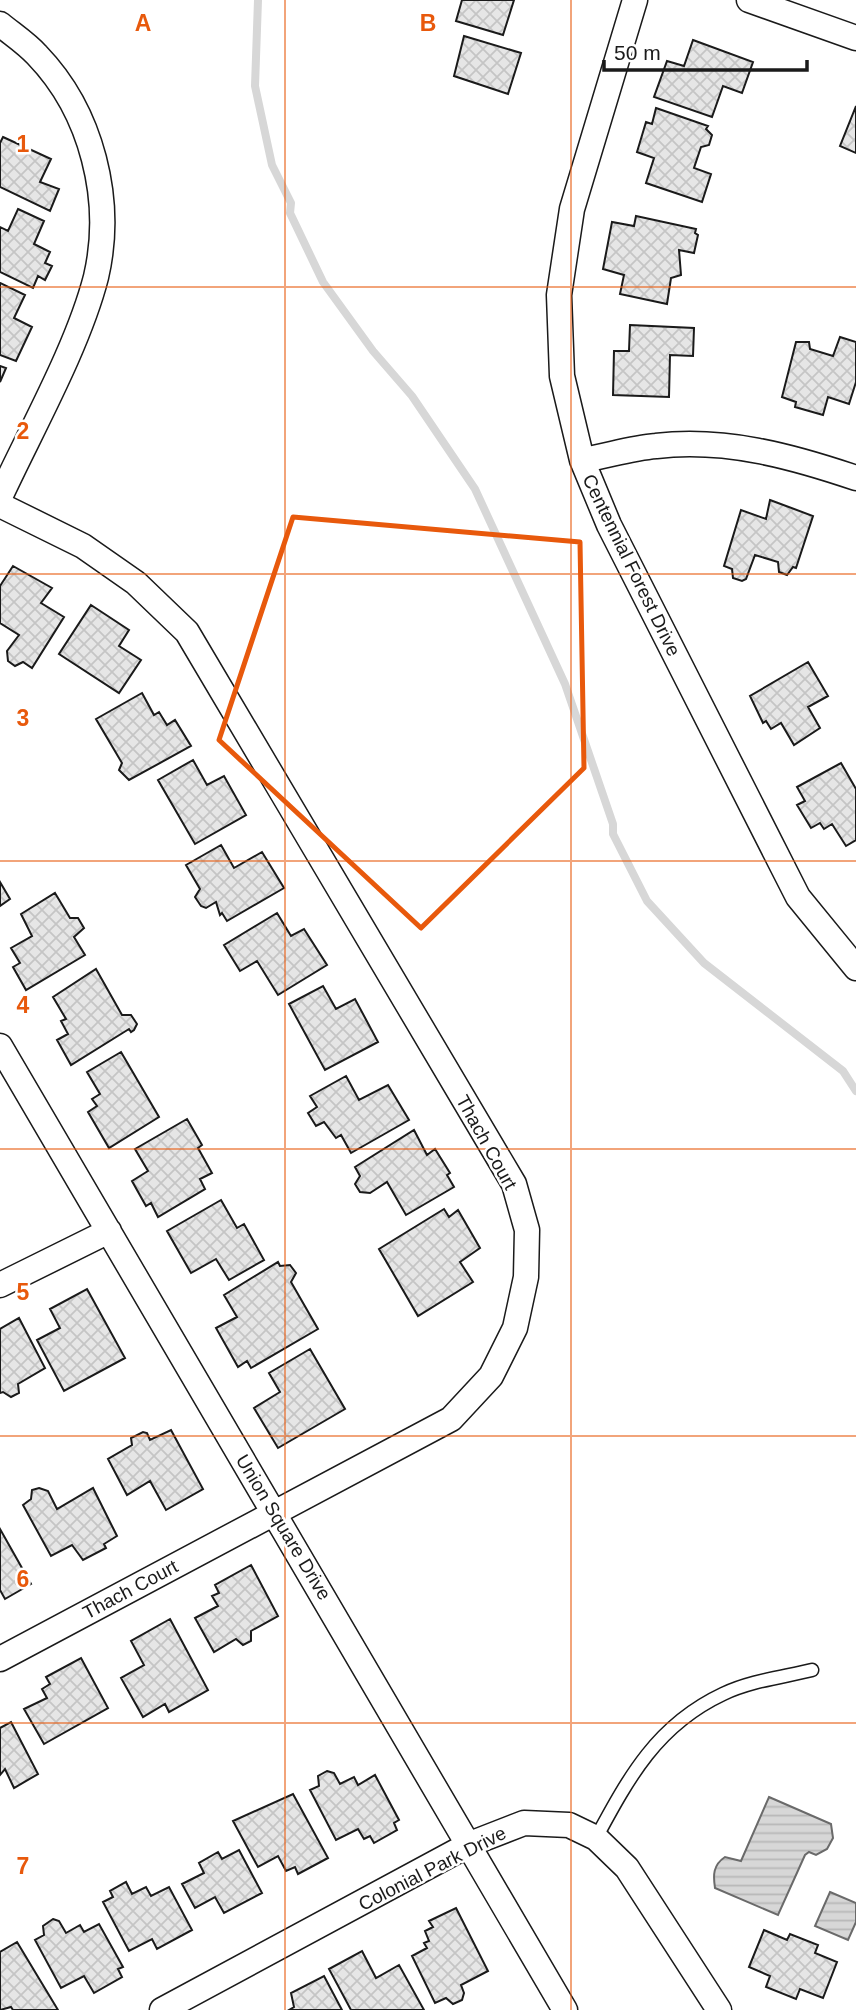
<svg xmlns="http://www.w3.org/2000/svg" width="856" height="2010" font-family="Helvetica,sans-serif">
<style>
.water{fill:url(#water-rules);stroke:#6a6a6a;stroke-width:2}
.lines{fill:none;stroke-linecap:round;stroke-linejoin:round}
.stream{stroke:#d7d7d7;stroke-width:8}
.building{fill:url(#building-cross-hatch);stroke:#1a1a1a;stroke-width:2}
.service-casing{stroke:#1a1a1a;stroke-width:15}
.minor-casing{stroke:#1a1a1a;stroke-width:27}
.service{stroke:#fff;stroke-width:12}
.minor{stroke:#fff;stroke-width:24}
.marked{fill:none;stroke:#e8590c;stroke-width:5;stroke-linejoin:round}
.grid{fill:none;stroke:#e8590c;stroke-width:2;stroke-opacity:0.55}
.labels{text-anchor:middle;stroke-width:5;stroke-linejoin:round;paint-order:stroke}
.street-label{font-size:19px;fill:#1a1a1a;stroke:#fff}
.grid-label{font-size:23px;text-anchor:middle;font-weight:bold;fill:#e8590c;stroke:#fff;stroke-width:5;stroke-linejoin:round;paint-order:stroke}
</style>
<defs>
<pattern id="water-rules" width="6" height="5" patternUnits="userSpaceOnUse" patternTransform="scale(1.75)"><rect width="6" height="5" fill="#d7d7d7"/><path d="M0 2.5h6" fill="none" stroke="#b8b8b8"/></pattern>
<pattern id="building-cross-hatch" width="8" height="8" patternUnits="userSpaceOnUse" patternTransform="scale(1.75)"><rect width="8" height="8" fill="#e6e6e6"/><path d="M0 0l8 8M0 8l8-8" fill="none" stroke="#c5c5c5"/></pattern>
</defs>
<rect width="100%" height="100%" fill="#fff"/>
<!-- water -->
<path class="water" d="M769 1797 831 1824 833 1838 827 1849 816 1855 809 1852 805 1855 778 1915 715 1888C713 1875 713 1865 725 1857L741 1861Z
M830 1892 856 1903V1922L848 1940 815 1926Z"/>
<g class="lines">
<!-- stream -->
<path class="stream" d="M258 0 255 86 272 165 291 203 290 213 323 282 373 351 412 396 475 489 565 684 613 824V834L647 901 704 963 843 1071 856 1091"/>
</g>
<!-- building -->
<path class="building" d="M462 0H514L503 35 456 21Z
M464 36 521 53 508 94 454 76Z
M693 40 753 62 742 93 723 86 712 117 654 97 667 61 684 66Z
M856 106V153L840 146Z
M656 108 708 126 706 129 712 135 709 145 701 147 694 168 711 174 702 202 646 183 654 158 637 152 646 122 652 124Z
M3 137 51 159 40 182 59 189 50 211 0 187V143Z
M18 209 44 221 34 244 50 252 45 263 52 266 45 280 38 276 33 288 0 272V227L8 231Z
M636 216 696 229 695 233 698 235 694 253 679 250 681 275 671 278 667 304 620 294 624 275 603 269 612 222 634 226Z
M0 283 25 295 14 318 32 327 16 361 0 355Z
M630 325 694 328 693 356 670 355 669 397 613 395 614 351H629Z
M840 337 856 342V382L849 404 828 397 823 415 795 407 796 402 782 397 796 342H809L810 349 833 356Z
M0 366 6 368 0 382Z
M770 500 813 516 796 568 793 567 787 575 779 572 778 562 755 555 746 579 742 581 733 578 732 569 724 566 741 510 766 519Z
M13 566 52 588 41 603 64 617 32 668 23 662 15 666 8 661 7 651 19 635 0 623V586Z
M91 605 129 630 119 646 141 660 119 693 59 654Z
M808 662 828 696 808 707 820 728 794 745 781 723 771 729 766 721 763 723 750 696Z
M142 693 154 715 159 712 167 725 175 720 191 746 129 780 119 770 122 763 96 719Z
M193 760 207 785 224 776 246 815 195 844 158 780Z
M841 763 856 789V840L846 846 832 824 824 829 820 823 811 828 797 805 805 801 797 787Z
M221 845 234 868 262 852 284 888 227 921 222 913 220 915 216 902 206 908 201 906 195 897 200 889 186 865Z
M0 882 10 899 0 906Z
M55 893 70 918H78L84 928 74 937 85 955 26 990 13 967 20 963 11 948 32 936 21 914Z
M277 913 291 936 304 929 327 965 278 995 257 961 240 971 224 945Z
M96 969 122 1015H131L137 1024 134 1030 131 1032 129 1029 71 1065 57 1040 68 1034 61 1021 66 1019 53 997Z
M323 986 336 1009 355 999 378 1042 325 1070 289 1004Z
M121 1052 159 1117 109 1148 88 1112 97 1106 92 1099 100 1094 87 1072Z
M346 1076 359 1100 388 1085 409 1120 351 1153 341 1135 336 1138 324 1122 316 1126 308 1113 317 1107 310 1096Z
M187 1119 202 1145 198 1148 212 1173 200 1179 205 1189 158 1217 151 1203 146 1206 132 1181 148 1171 135 1149Z
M414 1130 427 1155 435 1149 450 1173 447 1175 454 1187 406 1215 387 1182 370 1193 360 1192 355 1184 360 1176 355 1167Z
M221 1200 237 1228 244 1224 264 1260 229 1280 216 1259 191 1273 167 1231Z
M444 1209 449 1217 458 1210 480 1248 460 1262 473 1282 418 1316 379 1249Z
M278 1262 280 1266 290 1265 296 1273 291 1282 318 1329 251 1368 247 1361 238 1367 216 1328 237 1317 224 1295Z
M87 1289 125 1358 64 1391 37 1340 60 1328 50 1309Z
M19 1318 45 1368 18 1384 19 1393 11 1397 3 1392 0 1393V1329Z
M310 1349 345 1409 278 1448 254 1408 280 1392 269 1373Z
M171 1430 203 1489 166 1510 150 1481 127 1495 108 1459 132 1445 131 1438 143 1432 147 1433 150 1440Z
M39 1488 48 1491 57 1509 93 1488 117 1536 104 1544 106 1548 83 1560 72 1545 51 1556 23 1505 31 1499 32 1490Z
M0 1529 31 1584 5 1599 0 1590Z
M251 1565 278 1616 251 1631V1641L243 1645 236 1639 214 1652 195 1618 218 1606 212 1596 219 1593 215 1585Z
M170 1619 208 1690 169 1712 165 1704 143 1717 121 1678 144 1665 131 1641Z
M81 1658 108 1708 44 1744 24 1709 47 1698 42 1689 50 1684 46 1677Z
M11 1722 38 1774 14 1788 5 1769 0 1775V1728Z
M327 1771 334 1773 340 1784 354 1777 358 1785 375 1775 399 1820 394 1823 397 1830 374 1843 370 1836 364 1839 358 1829 336 1840 310 1790 319 1786 318 1776Z
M293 1794 328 1858 298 1874 295 1867 286 1871 278 1856 258 1867 233 1821Z
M239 1850 262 1893 224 1913 215 1897 195 1908 182 1884 204 1873 199 1863 218 1852 222 1859Z
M126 1882 132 1894 146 1887 151 1896 169 1887 192 1930 157 1949 152 1939 129 1951 103 1902 113 1897 110 1891Z
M456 1908 488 1971 461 1985 464 1993 462 2000 453 2004 446 1998 435 2003 412 1956 427 1948 424 1943 429 1941 425 1931 433 1927 429 1921Z
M53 1919 59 1921 66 1933 80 1925 84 1932 99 1924 123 1967 118 1969 122 1977 94 1993 84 1976 61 1988 35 1940 44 1935 43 1926Z
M764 1930 787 1940 790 1934 818 1945 815 1953 837 1962 823 1998 800 1989 796 1999 766 1987 770 1976 749 1967Z
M17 1942 58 2010H13L11 2007 0 2010V1952Z
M362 1951 376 1978 399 1965 424 2010H351L329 1969Z
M324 1976 342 2010H289L294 2007 291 1993Z"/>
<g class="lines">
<defs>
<path id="service" d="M596 1838C629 1777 657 1725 723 1694 750 1681 783 1677 812 1670"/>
<path id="minor" d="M635 0 572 209 559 295 562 376 582 460 609 525 798 897 856 968
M749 0 856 38
M0 24C12 34 26 43 37 55 92 112 114 200 96 277 78 347 31 430 0 497
M582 460C607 456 631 448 656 446 725 438 791 456 856 478
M0 505 83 546 136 583 187 632 514 1184 527 1230 526 1277 515 1328 491 1376 451 1419 0 1659
M0 1046 565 2010
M0 1285 109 1231
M162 2010 470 1844 524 1823 569 1825 596 1838 627 1868 719 2010"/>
</defs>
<!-- service casing -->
<use href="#service" class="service-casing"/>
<!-- minor casing -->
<use href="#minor" class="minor-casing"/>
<!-- service -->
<use href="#service" class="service"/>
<!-- minor -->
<use href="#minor" class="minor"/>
</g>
<!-- marked area -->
<path class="marked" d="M293 517 580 542 584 768 421 928 219 740Z"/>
<!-- grid -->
<path class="grid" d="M285 0V2010M571 0V2010M0 287H856M0 574H856M0 861H856M0 1149H856M0 1436H856M0 1723H856"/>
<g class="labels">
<!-- street labels -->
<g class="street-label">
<text transform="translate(632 565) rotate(64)" y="7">Centennial Forest Drive</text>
<text transform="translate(487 1142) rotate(61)" y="7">Thach Court</text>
<text transform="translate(284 1527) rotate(59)" y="7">Union Square Drive</text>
<text transform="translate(130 1589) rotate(-28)" y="7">Thach Court</text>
<text transform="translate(432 1868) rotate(-27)" y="7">Colonial Park Drive</text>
</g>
</g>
<g class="grid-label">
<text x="143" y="31">A</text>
<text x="428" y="31">B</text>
<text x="23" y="152">1</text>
<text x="23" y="439">2</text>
<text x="23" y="726">3</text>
<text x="23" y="1013">4</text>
<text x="23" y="1300">5</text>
<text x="23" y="1587">6</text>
<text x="23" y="1874">7</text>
</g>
<!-- scale -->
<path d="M604 60v10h203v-10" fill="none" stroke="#1a1a1a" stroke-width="3.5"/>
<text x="614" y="60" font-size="21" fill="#1a1a1a" stroke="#ffffff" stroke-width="5" paint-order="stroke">50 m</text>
</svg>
